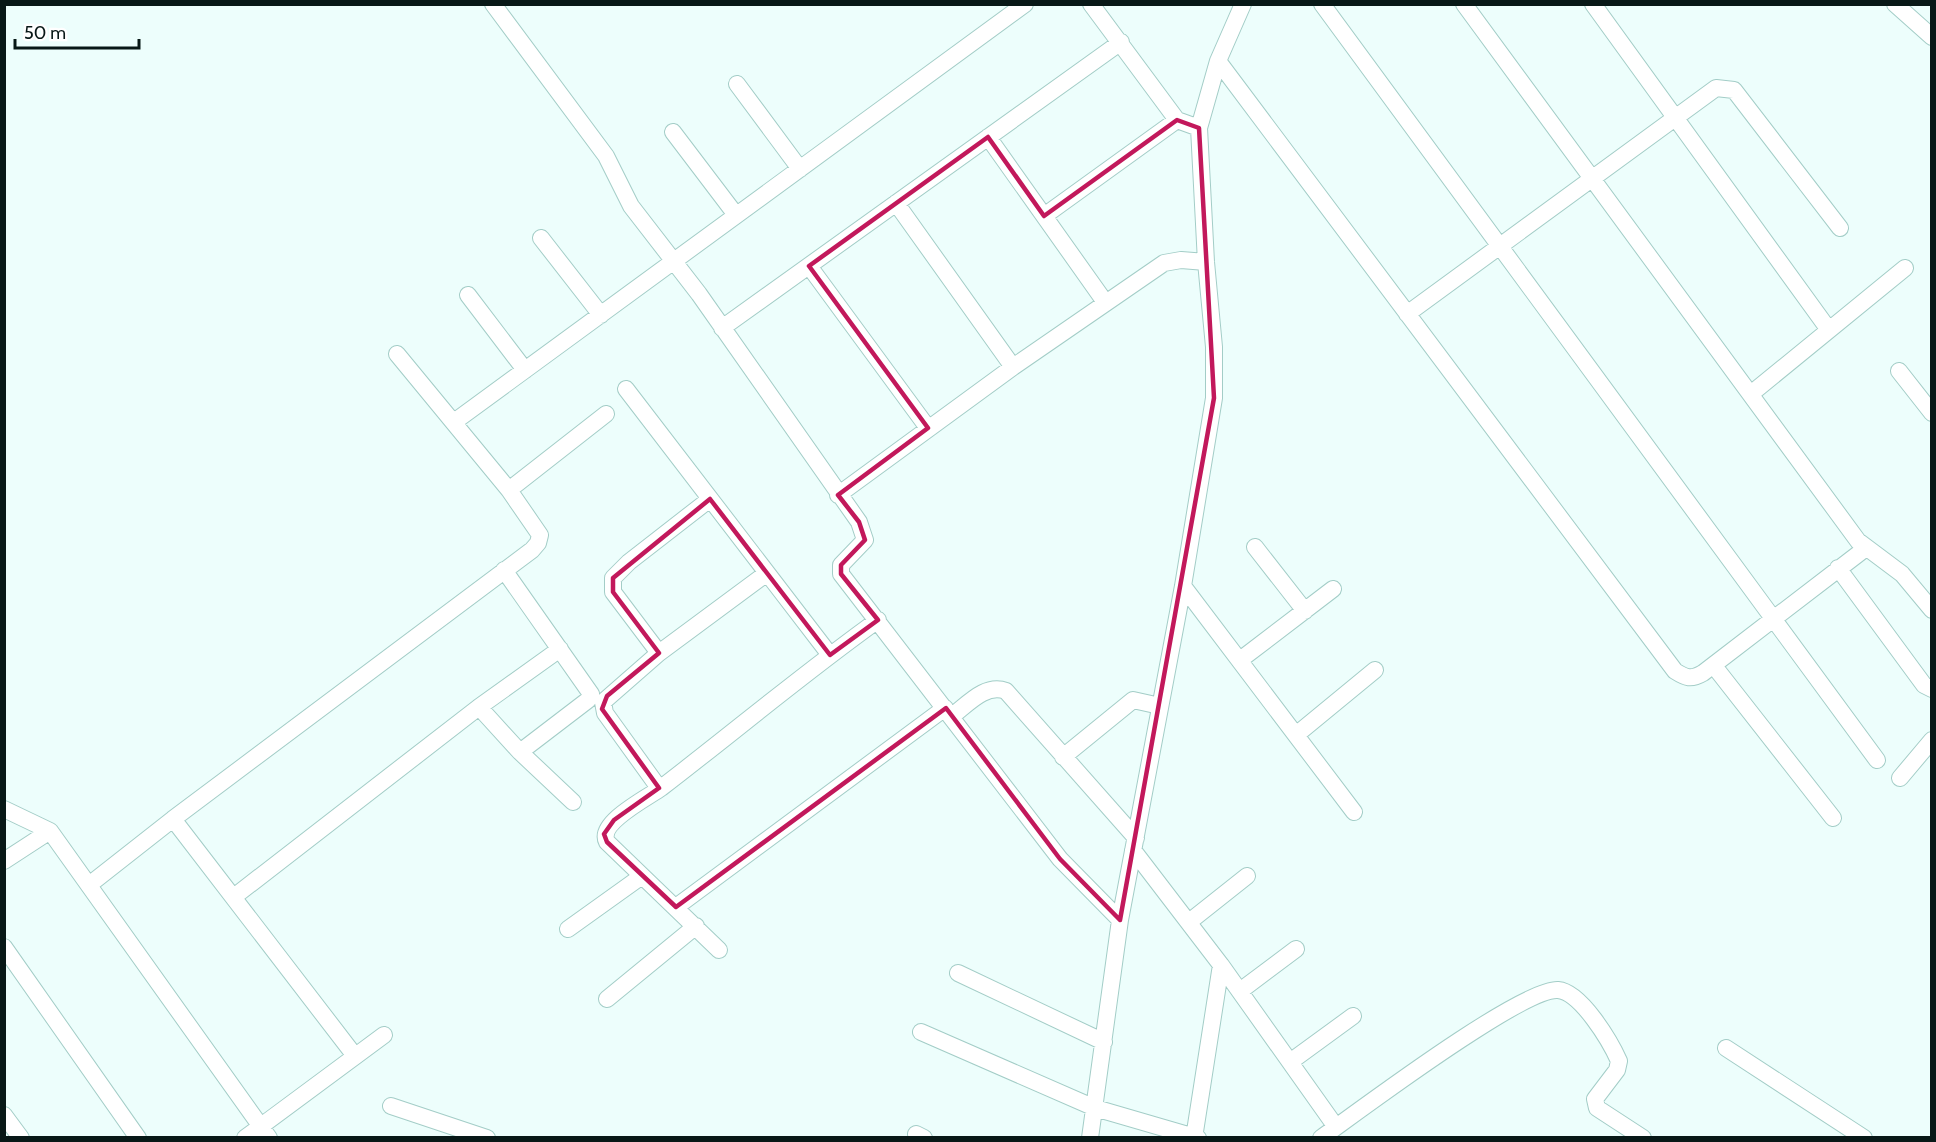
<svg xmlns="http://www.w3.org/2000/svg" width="1936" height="1142" font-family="Cabin,sans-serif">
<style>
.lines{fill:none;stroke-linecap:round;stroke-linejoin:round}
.minor-casing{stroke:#a3cdc7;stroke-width:18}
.minor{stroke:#fff;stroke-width:16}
.marked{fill:none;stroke:#c2185b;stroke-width:4.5;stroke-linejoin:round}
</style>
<rect width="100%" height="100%" fill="#edfefc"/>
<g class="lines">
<defs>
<path id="minor" d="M493 4 606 156 631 206 699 294 859 522 865 540 841 565V574L1060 859 1120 920
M1091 4 1177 120 1199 128
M1322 4 1877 760
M1464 4 1858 541 1902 574 1932 610
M1593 4 1829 330
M1895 4 1932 37
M1218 61 1675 671C1686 678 1691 680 1703 673L1866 548
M737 84 800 169
M673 132 736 215
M988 137 1105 302
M896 203 1013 367
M1044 216 1177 120
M541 238 601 315
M809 266 928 428
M468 295 525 370
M1407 314 1716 88 1734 90 1840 228
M722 328 1121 42
M1899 371 1932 413
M626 389 830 655
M1752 393 1905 268
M454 422 1025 4
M509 490 606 414
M838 495 1013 367 1164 263 1181 260 1206 262
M1255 547 1305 611
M1838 568 1924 685 1932 689
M504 570 591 694 588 700 520 752
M1183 586 1354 812
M659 653 613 592V578L629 562 710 499
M1240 660 1333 589
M1714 666 1833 818
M479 707 520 752 573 802
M952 716C967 705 985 683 1006 691L1136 838
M1296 735 1375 670
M1063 757 1133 700 1160 706
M1900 778 1932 740
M659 788 605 713 603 702 659 653 767 573
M4 809 50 831
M173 819 355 1056
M1133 850 1221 965 1336 1127
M4 861 50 831 269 1138
M89 885 173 819 532 550 538 543 540 535 509 490 397 354
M235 896 479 707 560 649
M676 907 945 708
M1189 922 1247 876
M568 929 642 876
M4 947 138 1138
M719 950 607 842C597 823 647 798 661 788 734 732 804 673 878 620
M958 973 1104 1042
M1240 991 1296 949
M607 999 696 926
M921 1032 1095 1108 1198 1138
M1726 1048 1864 1138
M1290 1062 1353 1016
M391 1106 487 1138
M4 1115 21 1138
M916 1134 924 1138
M245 1138 384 1035
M1090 1138 1120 920 1183 586 1214 398V347L1206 262 1199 128 1218 61 1243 4
M1194 1138 1221 965
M1321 1138C1359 1111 1522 988 1558 990 1581 992 1610 1041 1619 1061L1617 1070 1595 1099 1597 1108 1643 1138"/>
</defs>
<!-- minor casing -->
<use href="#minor" class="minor-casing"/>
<!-- minor -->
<use href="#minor" class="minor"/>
</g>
<!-- marked area -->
<path class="marked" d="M1177 120 1199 128 1214 398 1120 920 1060 859 946 708 676 907 607 842 604 834 614 820 659 788 602 709 607 696 659 653 613 592V578L710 499 830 655 878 620 841 574V565L865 540 859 522 838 495 928 428 809 266 988 137 1044 216Z"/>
<!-- border -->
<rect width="1936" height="1142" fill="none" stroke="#081817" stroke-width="12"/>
<!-- scale -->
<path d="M15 39v9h124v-9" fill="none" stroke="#081817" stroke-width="3"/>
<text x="24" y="39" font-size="18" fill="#081817" stroke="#ffffff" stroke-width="4.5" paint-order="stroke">50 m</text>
</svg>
